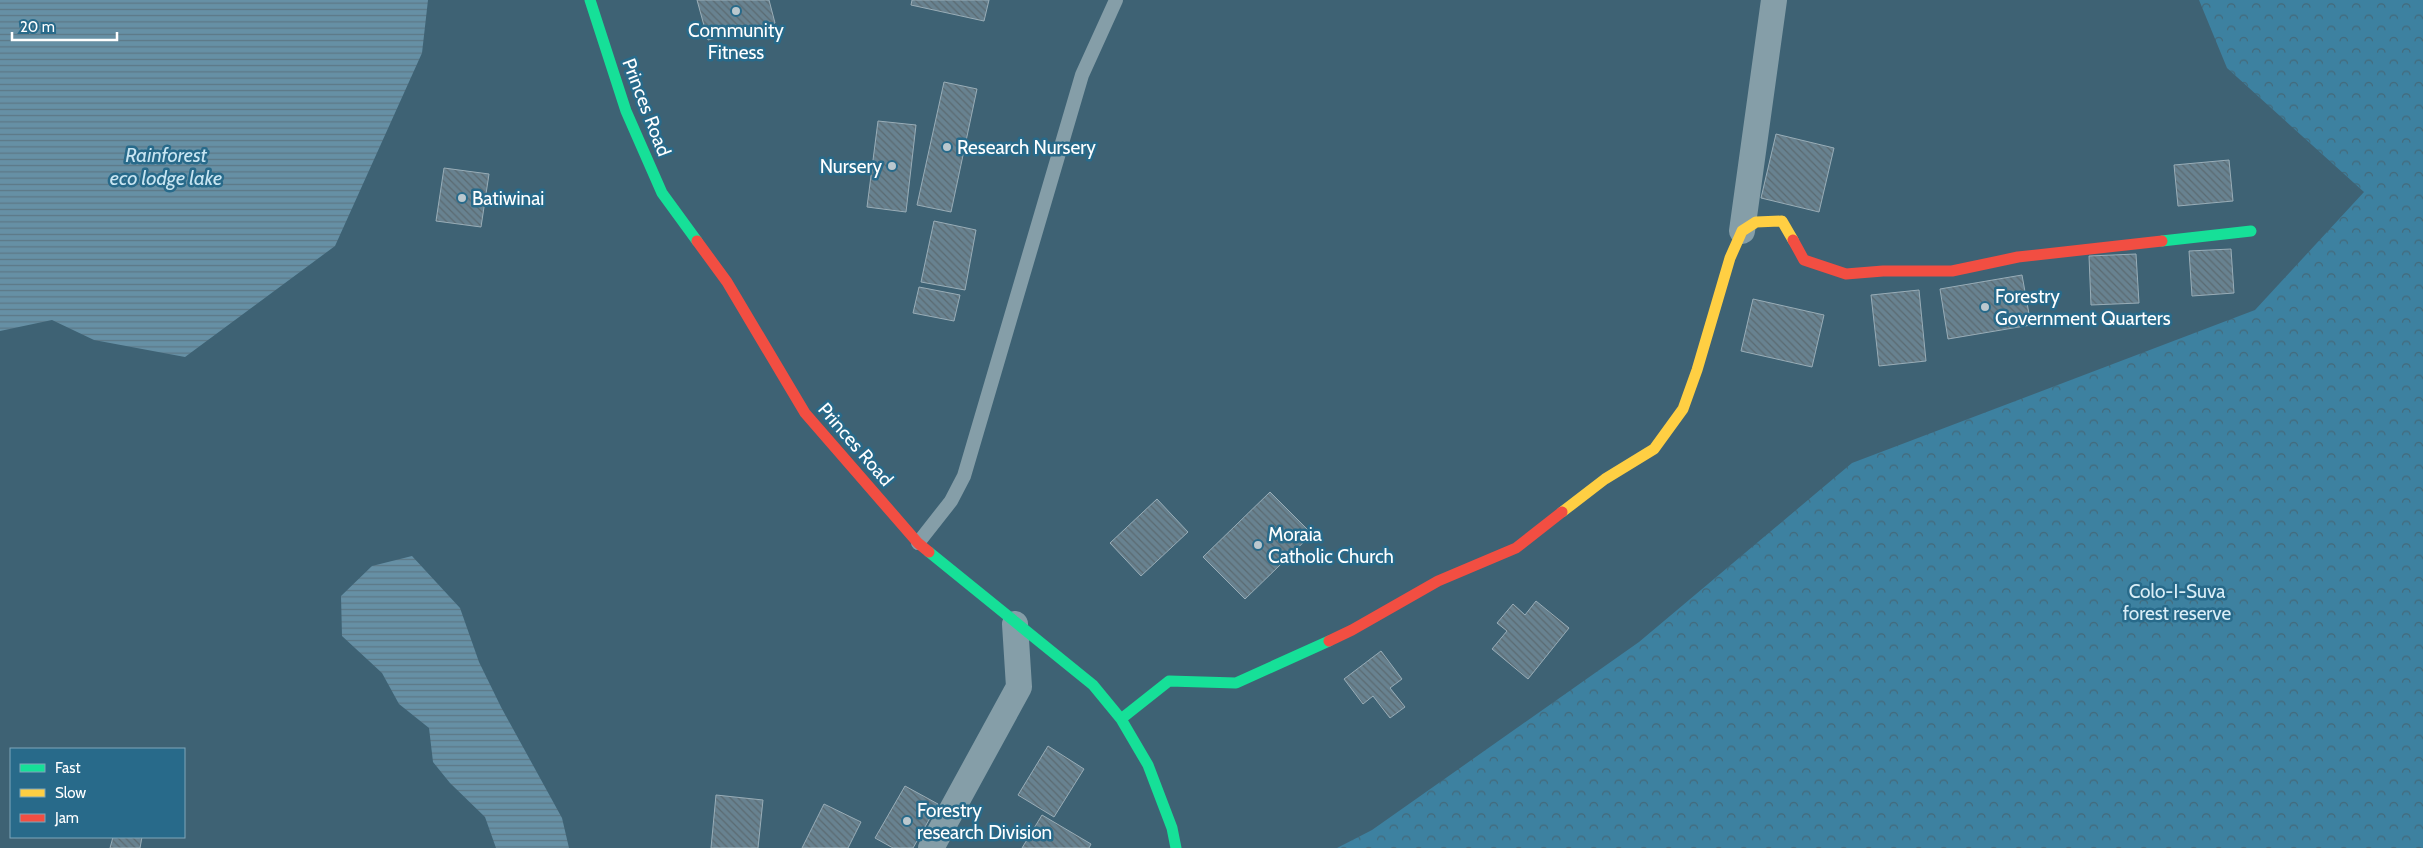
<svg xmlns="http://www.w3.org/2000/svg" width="2423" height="848" font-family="Cabin,sans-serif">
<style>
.forest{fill:url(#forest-crowns)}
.water{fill:url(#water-rules)}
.building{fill:url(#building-back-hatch);stroke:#99adb7}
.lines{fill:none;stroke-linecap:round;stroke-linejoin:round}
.lane{stroke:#859ea8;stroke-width:14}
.street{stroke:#859ea8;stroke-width:26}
.fast{stroke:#16e098;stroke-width:11}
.slow{stroke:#ffcf43;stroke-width:11}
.jam{stroke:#f24e42;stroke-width:11}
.poi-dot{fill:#bbc8ce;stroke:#286a8a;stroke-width:2}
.labels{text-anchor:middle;stroke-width:5;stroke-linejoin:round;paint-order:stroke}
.poi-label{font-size:19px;fill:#fff;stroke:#286a8a;text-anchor:start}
.street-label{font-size:19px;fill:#fff;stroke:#286a8a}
.park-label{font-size:19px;fill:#daeef7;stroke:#286a8a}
.water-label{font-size:20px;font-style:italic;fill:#c8e5f2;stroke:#286a8a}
</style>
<defs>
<pattern id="forest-crowns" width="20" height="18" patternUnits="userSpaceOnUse" patternTransform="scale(1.25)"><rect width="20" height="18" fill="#3d81a0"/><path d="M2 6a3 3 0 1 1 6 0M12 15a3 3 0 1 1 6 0" fill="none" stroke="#44697a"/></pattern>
<pattern id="water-rules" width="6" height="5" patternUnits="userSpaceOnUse" patternTransform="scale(1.25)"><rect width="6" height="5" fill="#6690a5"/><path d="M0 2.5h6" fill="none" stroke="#5d7886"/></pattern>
<pattern id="building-back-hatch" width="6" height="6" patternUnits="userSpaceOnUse" patternTransform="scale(1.25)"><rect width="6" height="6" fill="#688290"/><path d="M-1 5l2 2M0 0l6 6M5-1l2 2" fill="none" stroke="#5b6a71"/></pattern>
</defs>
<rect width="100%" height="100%" fill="#3e6274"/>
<!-- forest -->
<path class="forest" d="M2199 0H2423V848H1337L1372 830 1639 642 1852 463 2255 310 2364 192 2227 68Z"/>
<!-- water -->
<path class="water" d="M0 0H428L422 53 335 246 185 357 94 340 52 320 0 331Z
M412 556 460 608 479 662 501 707 562 818 569 848H496L485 817 450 783 433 762 429 728 399 704 382 673 342 636 341 596 372 566Z"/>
<!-- building -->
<path class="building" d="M697 0H769L775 23 708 40Z
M912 0H989L984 21 911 5Z
M944 82 977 89 951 212 917 205Z
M878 121 916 125 906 212 867 207Z
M1776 134 1834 148 1819 212 1761 198Z
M2229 160 2233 201 2178 206 2174 165Z
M444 168 489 174 481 227 436 221Z
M934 221 976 230 965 290 921 282Z
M2231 249 2234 293 2192 296 2189 251Z
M2136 254 2139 303 2091 305 2089 256Z
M2022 275 2031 325 1948 339 1940 289Z
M919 287 960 295 954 321 913 313Z
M1919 290 1926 361 1879 366 1871 295Z
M1753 299 1824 315 1812 367 1741 351Z
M1270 492 1312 534 1245 599 1203 557Z
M1157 499 1188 532 1141 576 1110 543Z
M1536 601 1569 628 1528 679 1492 649 1507 631 1497 623 1513 604 1525 615Z
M1381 651 1402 679 1390 688 1405 707 1390 718 1373 696 1363 704 1344 679Z
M1048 746 1084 769 1054 817 1018 795Z
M905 786 938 804 913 848H893L875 838Z
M716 795 763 800 758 848H711Z
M824 804 861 822 848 848H802Z
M1042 815 1091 844 1089 848H1022Z
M113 837H142L140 848H110Z"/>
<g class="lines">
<!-- lane -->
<path class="lane" d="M918 543 951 501 964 476 1082 75 1116 0"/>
<!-- street -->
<path class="street" d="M1742 231 1774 0
M931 848 1019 687 1015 624"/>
<!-- fast -->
<path class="fast" d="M590 0 626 111 662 193 697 241
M2162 241 2251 231
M929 552 1093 685 1121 719 1148 765 1172 828 1176 848
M1121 719 1169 681 1236 683 1329 641"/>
<!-- slow -->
<path class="slow" d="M1562 512 1605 479 1654 449 1683 409 1697 370 1730 258 1742 231 1756 222 1782 221 1793 240"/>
<!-- jam -->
<path class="jam" d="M1793 240 1804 260 1846 274 1883 271H1952L2018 257 2162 241
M697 241 727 282 805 413 918 543 929 552
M1329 641 1352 630 1438 581 1516 548 1562 512"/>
</g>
<!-- markers -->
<g class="poi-dot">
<circle cx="736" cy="11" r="5"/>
<circle cx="947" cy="147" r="5"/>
<circle cx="892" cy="166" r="5"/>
<circle cx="462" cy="198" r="5"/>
<circle cx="1985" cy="307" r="5"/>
<circle cx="1258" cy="545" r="5"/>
<circle cx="907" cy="821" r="5"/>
</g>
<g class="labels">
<!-- poi labels -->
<g class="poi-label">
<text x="736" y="37" text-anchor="middle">Community<tspan x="736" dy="22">Fitness</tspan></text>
<text x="957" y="154">Research Nursery</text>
<text x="882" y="173" text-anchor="end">Nursery</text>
<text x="472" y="205">Batiwinai</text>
<text x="1995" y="303">Forestry<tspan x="1995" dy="22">Government Quarters</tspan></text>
<text x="1268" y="541">Moraia<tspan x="1268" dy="22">Catholic Church</tspan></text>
<text x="917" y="817">Forestry<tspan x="917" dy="22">research Division</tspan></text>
</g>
<!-- street labels -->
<g class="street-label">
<text transform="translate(647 107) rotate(69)" y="7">Princes Road</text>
<text transform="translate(856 444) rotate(49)" y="7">Princes Road</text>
</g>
<!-- park labels -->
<g class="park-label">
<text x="2177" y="598">Colo-I-Suva<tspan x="2177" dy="22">forest reserve</tspan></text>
</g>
<!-- water labels -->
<g class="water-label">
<text x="166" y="162">Rainforest<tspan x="166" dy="23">eco lodge lake</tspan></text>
</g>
</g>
<!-- legend -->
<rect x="10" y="748" width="175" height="90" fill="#286a8a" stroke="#7ea6b9"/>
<rect x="20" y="764" width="25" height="8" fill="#16e098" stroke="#7ea6b9"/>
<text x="55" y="773" font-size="15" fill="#ffffff">Fast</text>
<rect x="20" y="789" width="25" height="8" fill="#ffcf43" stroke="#7ea6b9"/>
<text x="55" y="798" font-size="15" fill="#ffffff">Slow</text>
<rect x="20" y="814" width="25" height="8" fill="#f24e42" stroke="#7ea6b9"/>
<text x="55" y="823" font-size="15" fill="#ffffff">Jam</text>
<!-- scale -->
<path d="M12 32v8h105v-8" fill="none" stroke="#ffffff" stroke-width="2.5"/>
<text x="20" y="32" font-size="15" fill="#ffffff" stroke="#286a8a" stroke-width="4" paint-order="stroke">20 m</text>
</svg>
